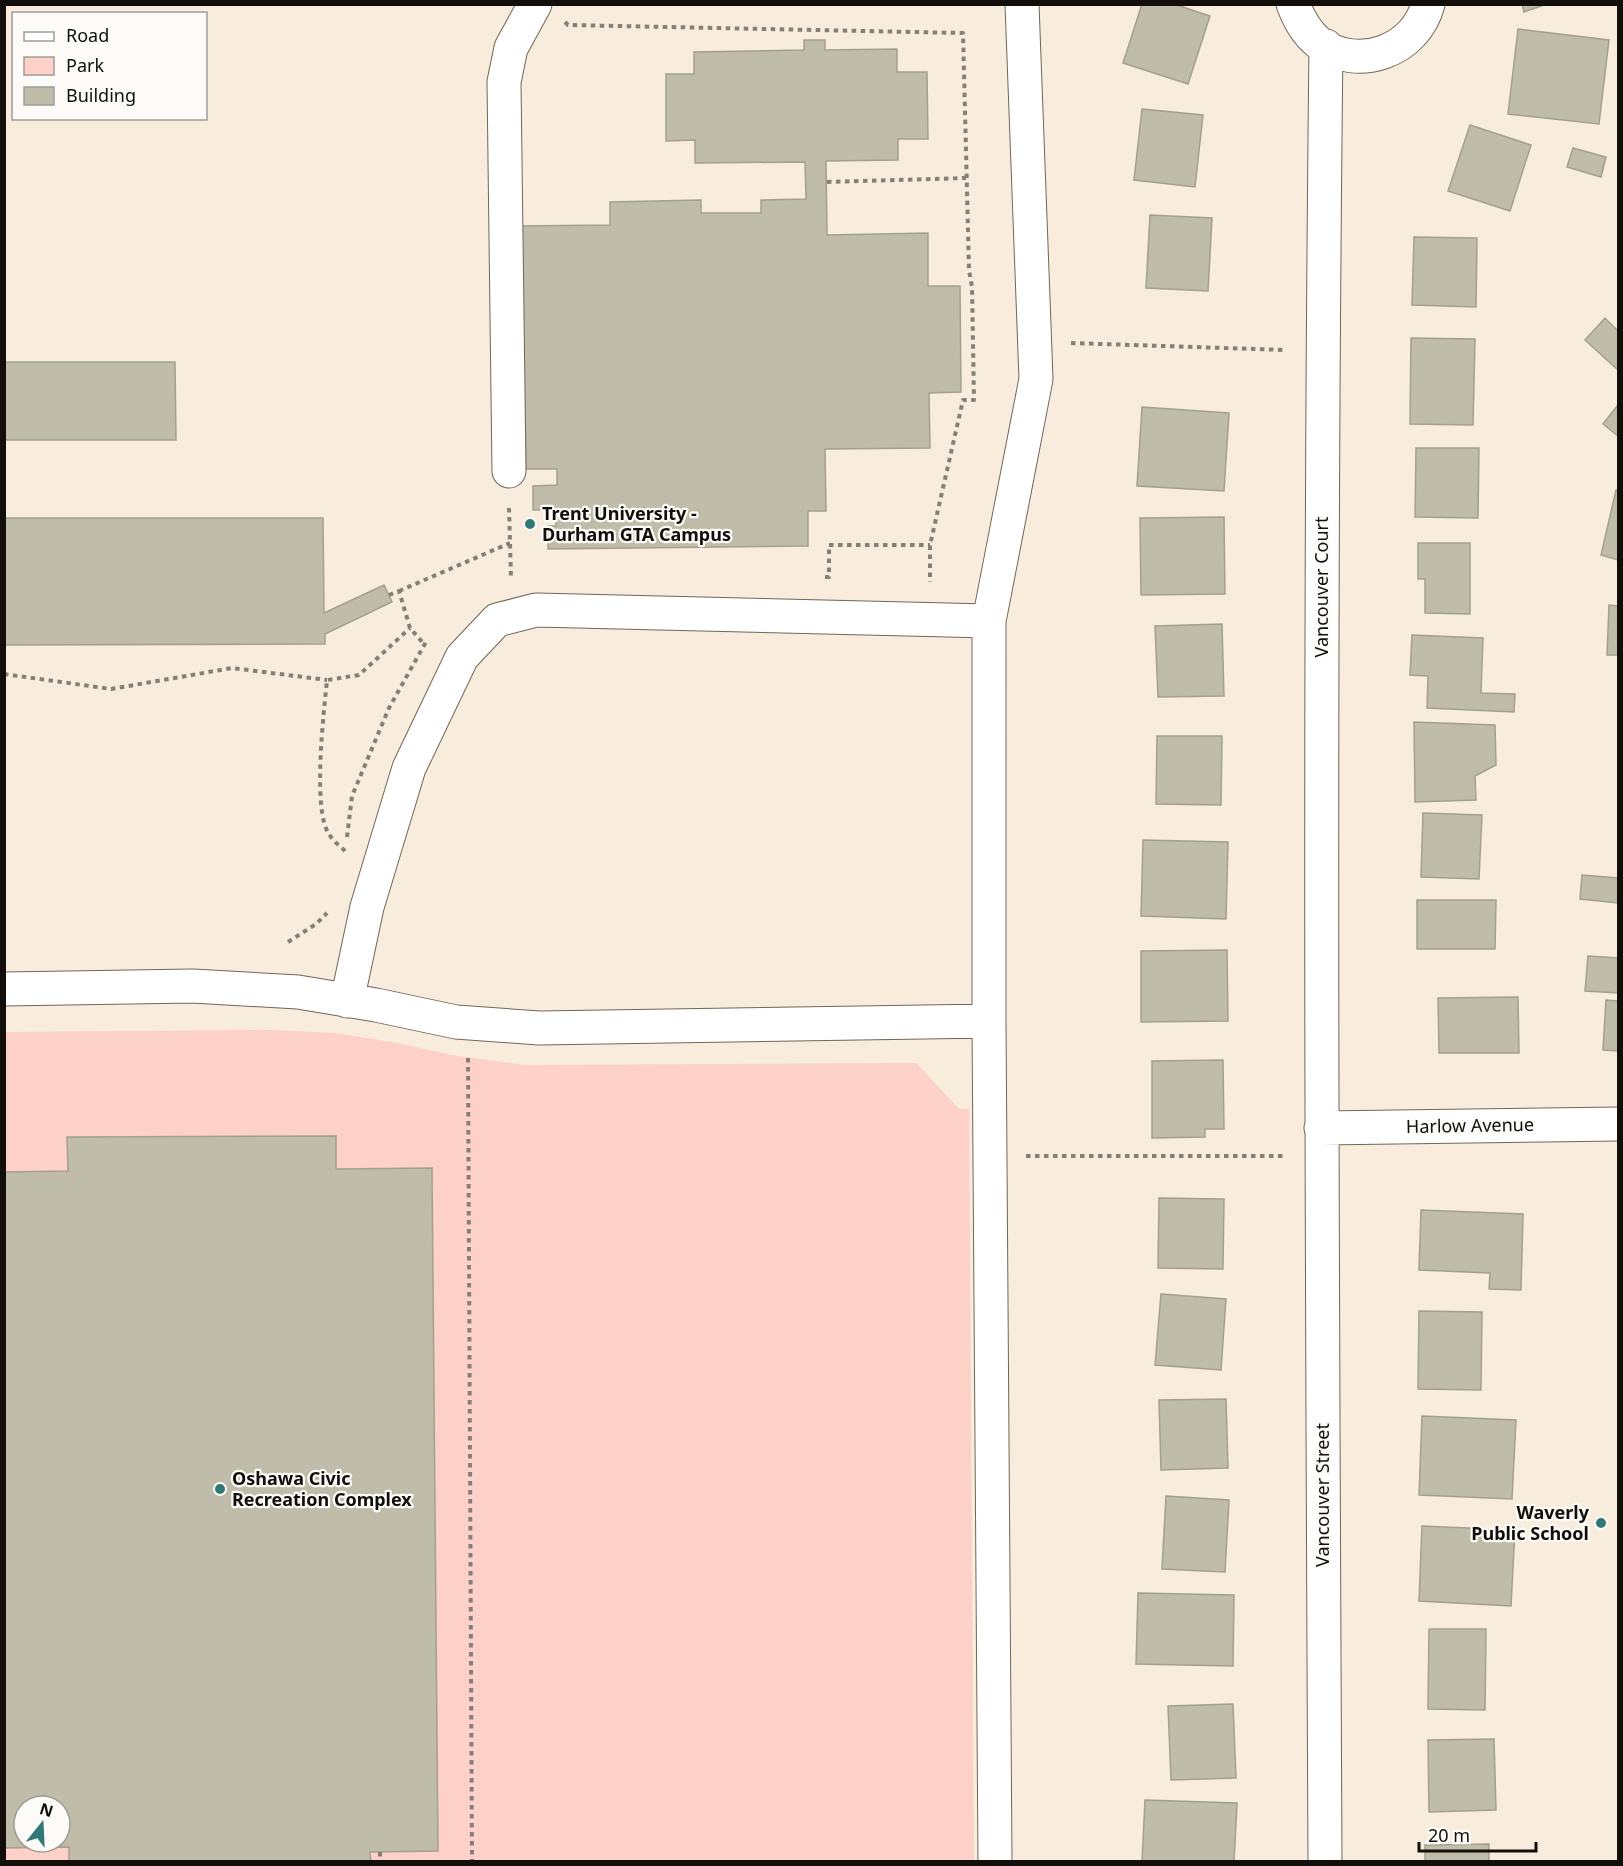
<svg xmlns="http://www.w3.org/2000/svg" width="1623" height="1866" font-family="'Noto Sans',sans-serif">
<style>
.green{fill:#fdd0c8;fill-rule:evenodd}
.building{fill:#bfbcaa;stroke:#a3a08f;stroke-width:1.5;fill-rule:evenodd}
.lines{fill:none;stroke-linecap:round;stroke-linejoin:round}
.minor-casing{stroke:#706658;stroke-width:35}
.path{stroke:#877f75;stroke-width:4;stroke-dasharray:4.5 4.5;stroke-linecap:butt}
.minor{stroke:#fff;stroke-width:33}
.poi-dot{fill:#317977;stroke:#fdfbf8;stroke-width:2}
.labels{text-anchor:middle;stroke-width:4.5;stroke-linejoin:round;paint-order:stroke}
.poi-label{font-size:18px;font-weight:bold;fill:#120e09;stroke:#fdfbf8;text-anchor:start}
.street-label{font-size:18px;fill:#120e09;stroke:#fdfbf8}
</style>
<rect width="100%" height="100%" fill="#f8ecdd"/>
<!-- green -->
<path class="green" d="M271 1030 335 1033 392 1042 452 1055 524 1065 916 1063 959 1109H969L974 1861H5L4 1032ZM24 1806H60V1842H24Z"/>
<!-- building -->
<path class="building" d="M1142 4H1174L1210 16 1188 84 1123 63Z
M1522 4H1547L1524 12Z
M1518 29 1609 40 1599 124 1508 114Z
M804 40H825V50L897 49V72H927L928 139H898V160L826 161 827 235 928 233V286H960L961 392 929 393 930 448 825 449 826 511H808V546L548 549V526H556V510H533V486L557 485V469H526L525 399H520L518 226 610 225V202L701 200V213H761V200L806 199 805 162 695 163V140L666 141V74H694V52L804 50Z
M1142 109 1203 115 1195 187 1134 180Z
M1470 125 1531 145 1510 211 1448 191Z
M1573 148 1606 157 1601 177 1567 167Z
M1150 215 1212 218 1208 291 1146 288Z
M1414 237 1477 238 1476 307 1412 305Z
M1605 318 1618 331V370L1585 340Z
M1411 338 1475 339 1473 425 1410 424Z
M4 362H175L176 440H4Z
M1618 405V436L1603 424Z
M1142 407 1229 413 1224 491 1137 486Z
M1416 448H1479L1478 518 1415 517Z
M1616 490H1618V560L1601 555Z
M1224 517 1225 594 1141 595 1140 518Z
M4 518H323L324 613 384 585 392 602 325 634V644L4 645Z
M1418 543H1470V614L1425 613V579H1418Z
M1609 605 1618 606V655H1607Z
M1222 624 1224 696 1158 697 1155 626Z
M1412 635 1483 638 1481 693 1515 694 1514 712 1427 708 1428 676 1410 675Z
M1414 722 1495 725 1496 765 1475 776 1476 800 1415 802Z
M1157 736H1222L1221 805 1156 804Z
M1423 813 1482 815 1479 879 1421 877Z
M1143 840 1228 842 1226 919 1141 916Z
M1582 875 1618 878V903L1580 899Z
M1417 900H1496L1495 949H1417Z
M1227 950 1228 1021 1141 1022V951Z
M1588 956 1618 958V993L1585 991Z
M1518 997 1519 1053H1439L1438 998Z
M1606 1000 1618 1001V1051L1603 1050Z
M1223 1060 1224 1129H1205V1137L1152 1138V1061Z
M336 1136V1169L432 1168 438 1851 370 1852 371 1862H69V1847L4 1848V1172L68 1171 67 1137ZM24 1806H60V1842H24Z
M1159 1198 1224 1199 1223 1269 1158 1268Z
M1421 1210 1523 1214 1521 1290 1489 1289 1490 1273 1419 1270Z
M1161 1294 1226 1299 1221 1370 1155 1365Z
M1419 1311 1482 1312 1481 1390 1418 1389Z
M1226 1399 1228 1468 1161 1470 1159 1400Z
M1422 1416 1516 1420 1512 1499 1419 1495Z
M1166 1496 1229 1500 1225 1572 1162 1569Z
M1422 1526 1515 1530 1511 1606 1419 1601Z
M1138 1593 1234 1595 1233 1666 1136 1664Z
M1429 1629H1486L1485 1710 1428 1709Z
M1233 1704 1236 1778 1171 1780 1168 1706Z
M1494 1739 1496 1810 1429 1812 1428 1740Z
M1145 1800 1237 1803 1234 1862H1142Z
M1489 1844V1862H1425V1845Z"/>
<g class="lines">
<defs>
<path id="minor" d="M1293 4C1299 19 1306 33 1319 43 1358 72 1416 51 1428 4
M509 471 504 82 511 48 535 4
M4 989 193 986 298 992 376 1005 456 1022 539 1028 989 1021
M347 1001 367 907 409 768 462 657 497 620 536 610 989 621
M1321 1128 1618 1124
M995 1862 989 1021V621L1036 379 1022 4
M1325 1862C1322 1256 1319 651 1326 46"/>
</defs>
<!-- minor casing -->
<use href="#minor" class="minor-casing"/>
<!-- path -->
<path class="path" d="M565 22 568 25 963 33 969 270 972 287 974 400H963L930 545V582
M827 182 966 178
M1071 343 1286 350
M509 508 511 578
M825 577H829V545H930
M399 591 510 543
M389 595 399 591 410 628 424 644
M4 674 111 689 232 668 327 680
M347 837 352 796 389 708 427 640
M345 851C340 846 333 841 329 834 312 810 324 711 327 680L359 675 410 628
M288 942 316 924 327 913
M468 1058 472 1862
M1026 1156H1285
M380 1852V1862"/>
<!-- minor -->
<use href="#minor" class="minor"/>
</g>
<!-- markers -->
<g class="poi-dot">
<circle cx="530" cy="524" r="6"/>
<circle cx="220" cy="1489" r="6"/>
<circle cx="1601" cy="1523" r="6"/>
</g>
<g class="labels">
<!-- poi labels -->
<g class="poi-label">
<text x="542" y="520">Trent University -<tspan x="542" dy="21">Durham GTA Campus</tspan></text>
<text x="232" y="1485">Oshawa Civic<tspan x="232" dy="21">Recreation Complex</tspan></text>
<text x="1589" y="1519" text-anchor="end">Waverly<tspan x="1589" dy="21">Public School</tspan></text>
</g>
<!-- street labels -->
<g class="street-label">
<text transform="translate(1322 587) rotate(-90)" y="6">Vancouver Court</text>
<text transform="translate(1470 1126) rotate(-1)" y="6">Harlow Avenue</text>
<text transform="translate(1323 1495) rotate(-90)" y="6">Vancouver Street</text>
</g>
</g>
<!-- border -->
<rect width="1623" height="1866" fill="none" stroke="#120e09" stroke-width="12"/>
<!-- legend -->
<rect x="12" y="12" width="195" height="108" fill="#fdfbf8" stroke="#9f9c98" stroke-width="1.5"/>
<rect x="24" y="32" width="30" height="9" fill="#ffffff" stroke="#9f9c98" stroke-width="1.5"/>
<text x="66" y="42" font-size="18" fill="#120e09">Road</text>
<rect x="24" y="57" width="30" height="18" fill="#fdd0c8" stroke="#9f9c98" stroke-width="1.5"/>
<text x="66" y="72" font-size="18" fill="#120e09">Park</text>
<rect x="24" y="87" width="30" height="18" fill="#bfbcaa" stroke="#9f9c98" stroke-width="1.5"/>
<text x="66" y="102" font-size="18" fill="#120e09">Building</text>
<!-- north arrow -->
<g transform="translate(42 1824) rotate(18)"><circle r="28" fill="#fdfbf8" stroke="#9f9c98" stroke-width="1.5"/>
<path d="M0-4.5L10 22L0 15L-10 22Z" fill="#317977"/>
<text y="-9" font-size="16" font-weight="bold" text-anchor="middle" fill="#120e09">N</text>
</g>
<!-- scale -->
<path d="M1419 1842v9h117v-9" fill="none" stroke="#120e09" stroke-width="3"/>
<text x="1428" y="1842" font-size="18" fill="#120e09" stroke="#fdfbf8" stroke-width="4.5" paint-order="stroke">20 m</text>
</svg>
